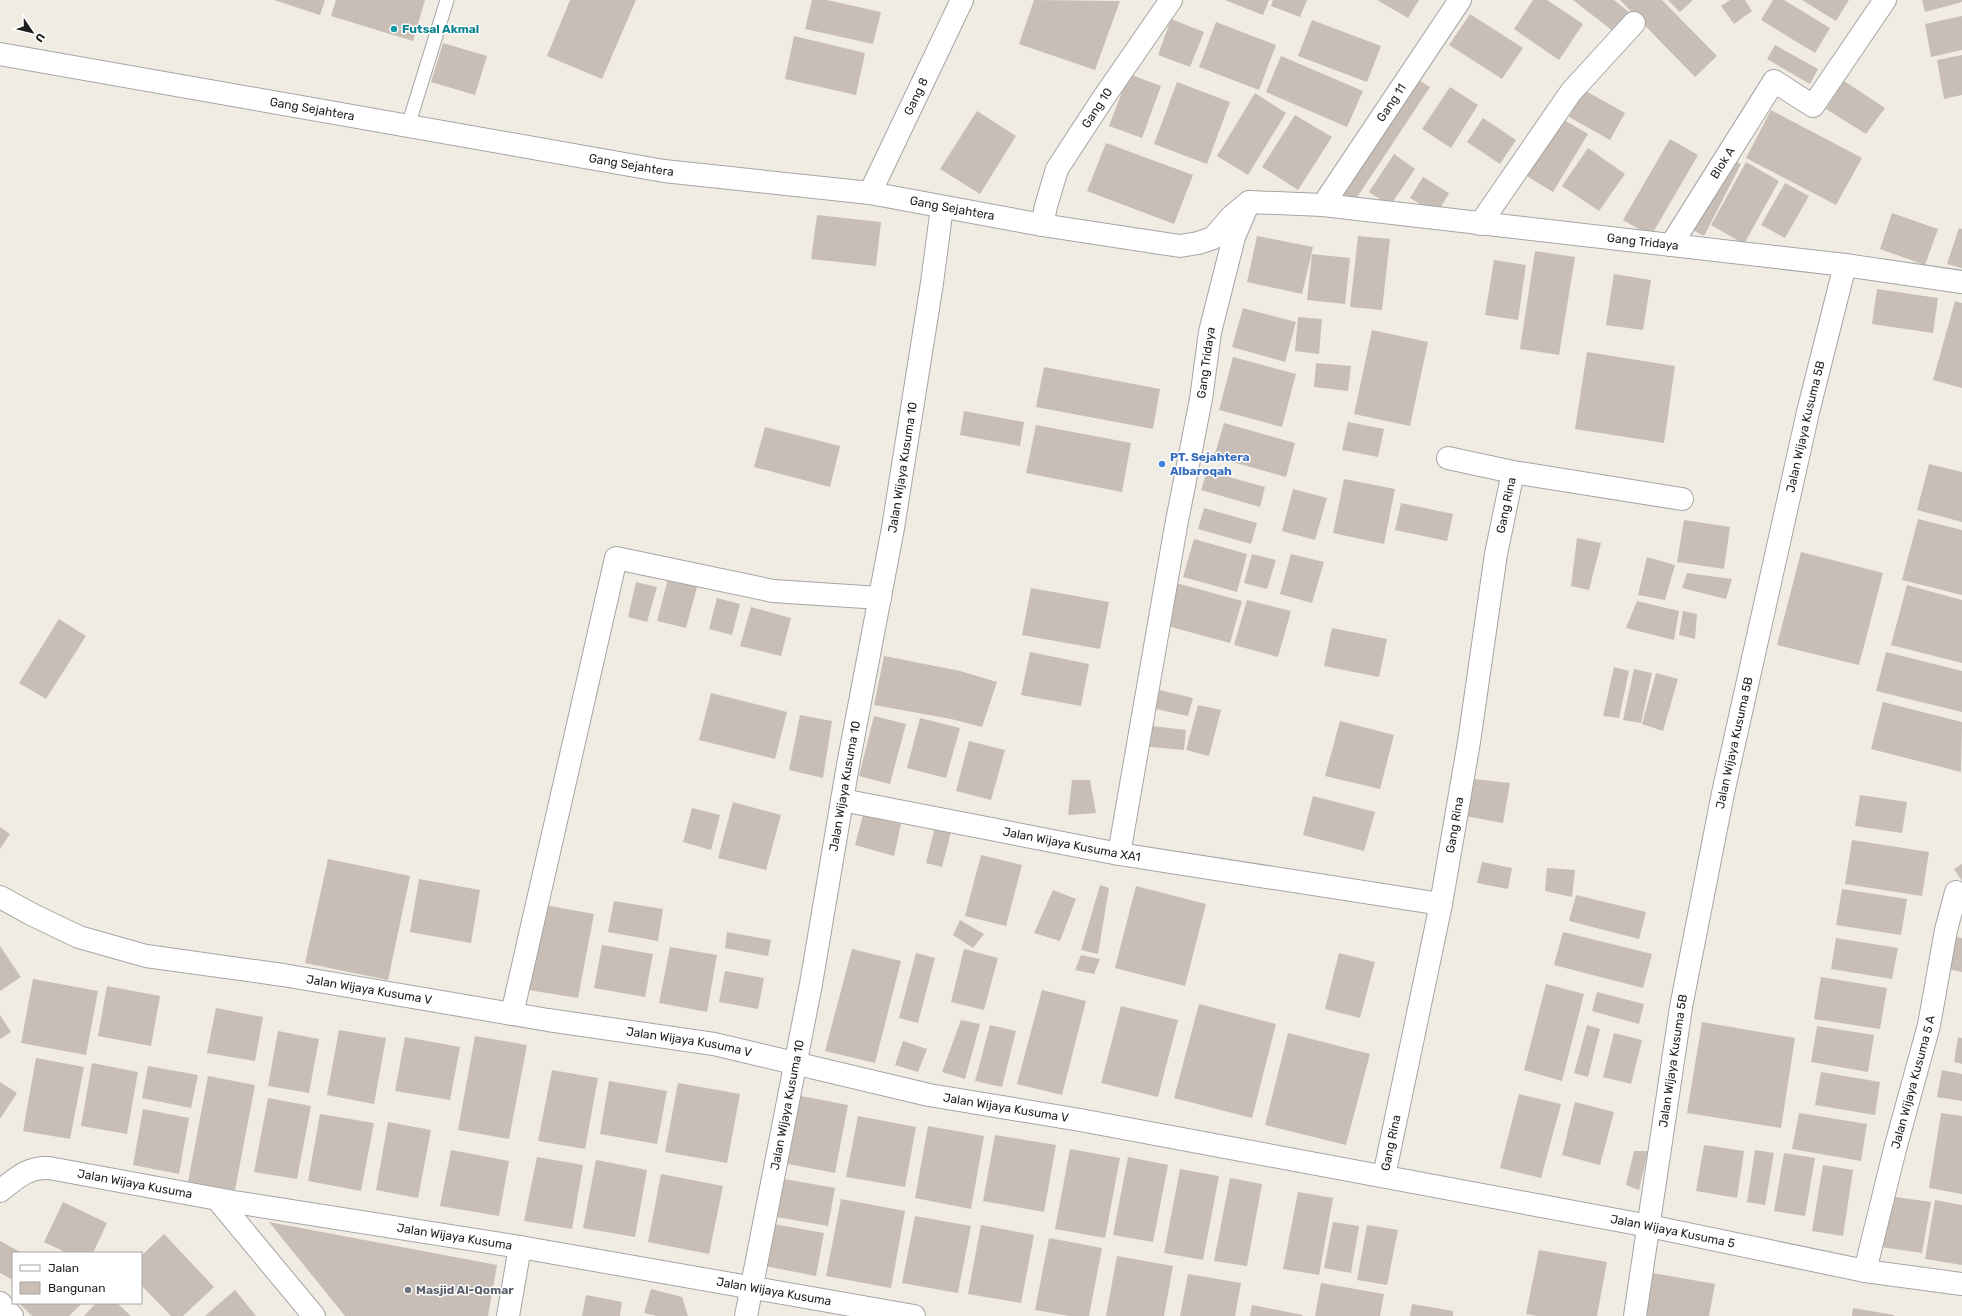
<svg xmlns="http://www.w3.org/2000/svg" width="1962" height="1316" font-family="Rubik,sans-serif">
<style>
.building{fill:#c8beb6}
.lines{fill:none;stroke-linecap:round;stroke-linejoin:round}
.lane-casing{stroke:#a5a5a5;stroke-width:15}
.street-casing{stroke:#a5a5a5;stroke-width:24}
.lane{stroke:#fff;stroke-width:13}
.street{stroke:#fff;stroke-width:22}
.culture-dot{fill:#0f9aa8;stroke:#fff;stroke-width:1.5}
.shop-dot{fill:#3f7fe0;stroke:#fff;stroke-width:1.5}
.worship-dot{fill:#6b7280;stroke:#fff;stroke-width:1.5}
.labels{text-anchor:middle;stroke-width:3;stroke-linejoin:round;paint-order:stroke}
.culture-label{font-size:12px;font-weight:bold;fill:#0d838f;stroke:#fff;text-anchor:start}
.street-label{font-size:12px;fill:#1e1e1e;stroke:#fff}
.shop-label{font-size:12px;font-weight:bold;fill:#366cbe;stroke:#fff;text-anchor:start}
.worship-label{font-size:12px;font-weight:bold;fill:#5b616d;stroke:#fff;text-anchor:start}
</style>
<rect width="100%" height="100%" fill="#f0ece3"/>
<!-- building -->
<path class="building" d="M274 0H325L320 15Z
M336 0H425L413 41 331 16Z
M570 0H636L602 79 547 56Z
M812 0H827L881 12 873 44 805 29Z
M1034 0 1120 1 1095 70 1019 44Z
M1225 0H1269L1263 15Z
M1273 0H1307L1300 17 1271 6Z
M1377 0H1419L1408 18Z
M1533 0H1547L1583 24 1559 60 1514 29Z
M1573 0H1614L1629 12 1614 32Z
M1620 0H1662L1717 56 1695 77Z
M1668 0H1693L1680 12Z
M1730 0H1745L1752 11 1734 24 1721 6Z
M1773 0H1784L1830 28 1815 53 1761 20Z
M1802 0H1849L1836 21Z
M1922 0H1962V2L1925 12Z
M1470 14 1523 48 1502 79 1449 45Z
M1962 16V50L1931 57 1925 24Z
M1171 19 1204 32 1190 67 1158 55Z
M1312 20 1381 46 1367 82 1298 56Z
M1216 22 1276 45 1259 90 1199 67Z
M794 36 865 53 856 95 785 79Z
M443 43 487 56 475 95 431 82Z
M1775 45 1818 69 1810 84 1767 59Z
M1962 55V95L1944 99 1937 60Z
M1281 56 1363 91 1347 127 1266 92Z
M1129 74 1161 86 1142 138 1109 126Z
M1414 77 1430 87 1354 202 1339 192Z
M1844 81 1885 108 1866 134 1826 109Z
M1177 82 1230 102 1207 164 1154 144Z
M1450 87 1478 105 1451 148 1422 129Z
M1584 90 1625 113 1610 140 1569 117Z
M1255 93 1286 113 1248 175 1217 156Z
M1771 110 1862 158 1836 205 1746 158Z
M977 111 1016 136 980 194 940 169Z
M1295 115 1332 137 1298 190 1262 167Z
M1559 117 1588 134 1553 192 1525 175Z
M1483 118 1516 140 1500 164 1467 142Z
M1670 139 1698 155 1651 236 1623 220Z
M1106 143 1193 175 1174 224 1087 191Z
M1588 148 1625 174 1599 211 1562 186Z
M1394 154 1415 169 1390 206 1369 192Z
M1729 158 1741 164 1704 236 1691 229Z
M1746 162 1779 181 1744 244 1711 225Z
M1423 177 1449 193 1437 214 1410 198Z
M1785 183 1809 196 1785 238 1761 225Z
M1892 213 1938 229 1925 265 1880 249Z
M817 215 881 222 876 266 811 259Z
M1959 228 1962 229V268L1947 264Z
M1257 236 1313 247 1302 294 1247 282Z
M1358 236 1390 239 1382 310 1350 307Z
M1535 251 1575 257 1559 355 1520 349Z
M1312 254 1350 258 1345 304 1307 300Z
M1494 260 1526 265 1518 320 1485 315Z
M1614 274 1651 280 1643 330 1606 325Z
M1877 289 1938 298 1933 333 1872 324Z
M1955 301 1962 303V388L1933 380Z
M1243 308 1296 322 1285 362 1232 347Z
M1298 317 1322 319 1319 354 1295 351Z
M1372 330 1428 342 1410 426 1354 414Z
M1587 352 1675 366 1664 443 1575 429Z
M1233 357 1296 374 1282 427 1219 410Z
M1316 363 1351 366 1348 391 1314 387Z
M1044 367 1160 389 1153 429 1036 407Z
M964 411 1024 422 1020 446 960 435Z
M1348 422 1384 429 1378 457 1342 450Z
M1224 423 1295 443 1286 477 1214 457Z
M1036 425 1131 443 1122 492 1026 473Z
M765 427 840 446 830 487 754 467Z
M1929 464 1962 472V522L1917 510Z
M1207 471 1265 487 1260 507 1201 490Z
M1344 479 1395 489 1384 544 1333 533Z
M1293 489 1327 498 1315 540 1282 531Z
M1401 503 1453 514 1447 541 1395 530Z
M1204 508 1257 523 1251 544 1198 529Z
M1918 519 1962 530V595L1902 580Z
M1684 520 1730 527 1724 569 1677 562Z
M1577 538 1601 543 1589 590 1571 586Z
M1194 539 1247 554 1237 592 1183 577Z
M1801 552 1883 573 1859 665 1777 645Z
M1252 554 1276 560 1267 589 1244 583Z
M1291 554 1324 562 1312 603 1280 594Z
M1647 557 1675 565 1665 600 1638 595Z
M1687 573 1732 579 1726 599 1682 588Z
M669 575 698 583 686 628 657 621Z
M636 582 657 587 647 622 628 617Z
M1176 583 1242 601 1230 643 1164 625Z
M1907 585 1962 600V663L1891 645Z
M1031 588 1109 602 1100 649 1022 635Z
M717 598 740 604 732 635 709 629Z
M1247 600 1291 611 1278 657 1234 645Z
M1637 601 1679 611 1674 640 1626 628Z
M751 607 791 618 781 656 740 646Z
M1683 611 1697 614 1695 639 1679 635Z
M59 619 86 636 46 699 19 683Z
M1332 628 1387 639 1379 677 1324 666Z
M1030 652 1089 664 1081 706 1021 695Z
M1886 652 1962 671V712L1876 691Z
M884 656 960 671 997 682 982 727 951 719 874 705Z
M1614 667 1629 671 1619 718 1603 716Z
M1634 669 1652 673 1641 723 1623 720Z
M1656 673 1678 679 1663 731 1642 724Z
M1155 689 1193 698 1188 716 1151 708Z
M711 693 787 712 775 759 699 740Z
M1883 702 1962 722 1961 772 1871 749Z
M1198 705 1221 710 1209 756 1186 750Z
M800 715 832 721 823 778 789 770Z
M874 716 906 724 890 784 859 776Z
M920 718 960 728 946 778 907 768Z
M1340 721 1394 735 1380 789 1325 776Z
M1152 726 1186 730 1184 750 1150 747Z
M969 741 1005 750 991 800 956 791Z
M1474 779 1510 783 1503 823 1465 816Z
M1072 780H1090L1096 813 1068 815Z
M1860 795 1907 802 1902 833 1855 826Z
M1313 796 1375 812 1364 851 1303 835Z
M733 802 781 815 766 870 718 858Z
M692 808 720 815 711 850 683 842Z
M863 815 901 824 894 856 855 845Z
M0 827 10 834 0 849Z
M935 827 951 832 942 867 926 863Z
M1852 840 1929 852 1922 896 1845 884Z
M981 855 1022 865 1006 926 965 916Z
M328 859 410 876 388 980 305 963Z
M1482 862 1512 868 1508 889 1477 883Z
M1962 864V881L1954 869Z
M1547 868 1575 870 1572 897 1545 891Z
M419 879 480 890 471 943 410 932Z
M1100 885 1109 888 1098 954 1081 950Z
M1136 886 1206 904 1185 986 1115 968Z
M1842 889 1907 899 1901 935 1836 925Z
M1053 890 1076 899 1060 941 1034 933Z
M1576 895 1646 912 1639 939 1569 921Z
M614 901 663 909 658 941 608 932Z
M544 905 594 914 578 998 528 990Z
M960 920 984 934 973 948 953 935Z
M727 932 771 940 768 956 725 948Z
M1563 932 1652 954 1643 988 1554 965Z
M1951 936 1962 938V972L1944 968Z
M1836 938 1898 948 1892 979 1831 969Z
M602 945 653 954 645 997 594 988Z
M0 946 21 977 0 991Z
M670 947 717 955 707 1012 659 1003Z
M852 949 901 961 875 1063 825 1051Z
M964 949 998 958 984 1010 951 1002Z
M916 953 935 958 918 1023 899 1018Z
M1339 953 1375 962 1360 1018 1325 1009Z
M1081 955 1100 959 1094 974 1075 970Z
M725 971 764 978 758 1009 719 1002Z
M1821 977 1887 988 1880 1029 1814 1019Z
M33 979 98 991 86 1055 21 1043Z
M1546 984 1584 994 1562 1081 1524 1070Z
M107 986 160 996 151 1046 98 1036Z
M1042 990 1086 1001 1062 1095 1017 1084Z
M1597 992 1644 1004 1639 1024 1592 1011Z
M1199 1004 1276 1024 1252 1118 1174 1098Z
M1121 1006 1178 1020 1158 1097 1101 1083Z
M216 1008 263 1017 255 1061 207 1053Z
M0 1015 11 1032 0 1039Z
M961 1020 980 1024 965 1079 942 1072Z
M1702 1022 1795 1038 1781 1128 1687 1113Z
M990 1025 1016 1031 1002 1087 975 1081Z
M1587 1025 1600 1029 1588 1077 1574 1073Z
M1817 1026 1874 1035 1868 1072 1811 1062Z
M339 1030 386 1038 374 1104 327 1095Z
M278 1031 319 1039 309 1093 268 1086Z
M1288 1033 1370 1054 1346 1145 1265 1125Z
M1614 1033 1642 1040 1631 1084 1603 1077Z
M475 1036 527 1045 509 1139 458 1130Z
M405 1037 460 1047 450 1100 395 1091Z
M1958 1037 1962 1038V1064L1954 1062Z
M903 1041 927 1049 918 1072 895 1065Z
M36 1058 84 1067 70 1139 23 1131Z
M92 1063 138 1072 127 1134 81 1126Z
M148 1066 198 1075 191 1108 142 1098Z
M552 1070 598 1078 585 1149 538 1141Z
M1942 1070 1962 1074V1101L1937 1097Z
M1821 1072 1880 1082 1875 1115 1815 1105Z
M208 1076 255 1085 235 1190 188 1182Z
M609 1081 667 1091 657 1144 600 1134Z
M0 1082 17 1093 0 1119Z
M678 1083 740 1094 727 1163 665 1152Z
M791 1094 848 1105 835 1173 778 1162Z
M1519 1094 1561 1104 1541 1178 1500 1168Z
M268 1098 311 1106 297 1179 254 1172Z
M1575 1102 1614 1112 1600 1165 1562 1155Z
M143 1109 189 1118 179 1174 133 1165Z
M1799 1113 1867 1124 1861 1161 1792 1149Z
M1941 1113 1962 1116V1194L1929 1188Z
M320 1114 374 1123 361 1191 308 1181Z
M858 1116 916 1127 905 1187 846 1177Z
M388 1122 431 1130 418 1198 376 1190Z
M928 1126 984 1136 971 1209 915 1198Z
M995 1135 1056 1145 1044 1212 983 1201Z
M1704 1145 1744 1151 1737 1198 1696 1191Z
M1070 1149 1120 1158 1105 1238 1055 1229Z
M451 1150 509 1161 499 1216 440 1206Z
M1755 1150 1774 1153 1765 1205 1747 1202Z
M1634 1151H1648L1639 1190 1626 1185Z
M1784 1153 1815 1158 1805 1216 1774 1211Z
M537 1157 583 1165 572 1229 524 1221Z
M1128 1157 1168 1165 1153 1242 1113 1235Z
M596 1160 647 1170 635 1237 583 1228Z
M1823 1165 1853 1170 1843 1236 1812 1231Z
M1180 1169 1219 1176 1203 1260 1164 1253Z
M661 1174 723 1186 709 1254 648 1242Z
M778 1178 835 1188 828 1226 771 1216Z
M1230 1178 1262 1184 1247 1266 1214 1261Z
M1298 1192 1333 1198 1319 1275 1283 1269Z
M1889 1196 1931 1202 1922 1253 1881 1247Z
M841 1199 905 1211 891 1288 826 1276Z
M1935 1200 1962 1205V1265L1925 1259Z
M63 1202 107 1223 93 1253H67L44 1242Z
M915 1216 971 1226 958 1293 902 1283Z
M269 1222 497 1265 488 1316H345Z
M1333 1222 1359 1226 1351 1273 1324 1268Z
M768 1223 824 1233 816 1276 760 1265Z
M981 1225 1034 1235 1021 1303 968 1294Z
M1367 1225 1398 1230 1387 1285 1357 1280Z
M164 1234 214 1287 183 1316H171L141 1285V1256Z
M1049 1238 1102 1248 1089 1316H1069L1035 1310Z
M0 1241 22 1253H13V1275L11 1279 0 1273Z
M1539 1250 1607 1262 1597 1316H1537L1526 1314Z
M1117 1256 1173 1266 1164 1316H1106Z
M1653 1273 1715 1284 1709 1316H1646Z
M1188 1274 1241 1283 1235 1316H1180Z
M1321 1283 1384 1294 1380 1316H1315Z
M651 1289 682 1297 688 1316H657L644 1313Z
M235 1290 256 1316H205Z
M586 1295 622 1302 620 1316H582Z
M19 1303H82L69 1316H32Z
M96 1303H117L131 1316H84Z
M1412 1304 1453 1311V1316H1410Z
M1252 1305 1303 1315 1302 1316H1250Z
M1853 1308 1894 1315V1316H1852Z"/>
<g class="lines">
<defs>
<path id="lane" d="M408 126 447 0"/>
<g id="street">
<path id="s1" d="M0 54 664 171 870 193 1042 225 1180 246 1198 243 1213 238 1232 216 1249 202"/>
<path id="s2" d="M870 193 962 0"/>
<path id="s3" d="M1249 202 1323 205 1845 265 1962 282"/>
<path id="s4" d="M1323 205 1460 0"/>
<path d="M1480 224 1571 92 1634 23"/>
<path id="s5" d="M1042 225 1046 206 1057 169 1102 100 1171 0"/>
<path id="s6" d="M1671 245 1774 81 1813 106 1885 0"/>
<path d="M1448 458 1513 472 1682 499"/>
<path id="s7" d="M842 800 1119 854 1441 904"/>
<path id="s8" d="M1119 854 1176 526 1201 399 1210 332 1234 237 1246 209"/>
<path id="s9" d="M0 897 33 915 79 937 146 956 283 975 548 1020 714 1044 929 1095 1080 1120 1649 1226 1865 1271 1962 1284"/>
<path d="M512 1014 616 558 773 591 880 598"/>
<path id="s10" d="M1384 1176 1441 904 1469 742 1496 554 1513 472"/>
<path id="s11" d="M0 1191C17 1178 27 1167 49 1168L234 1202 520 1247 914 1316"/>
<path d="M217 1199 314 1316"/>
<path id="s12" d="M1865 1271 1895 1149 1929 1025 1946 930 1956 892"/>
<path d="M0 1303 12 1316"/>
<path d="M508 1316 520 1247"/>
<path id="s13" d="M746 1316 811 984 848 765 893 528 932 283 942 207"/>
<path id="s14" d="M1635 1316 1681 1007 1723 793 1808 412 1845 265"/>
</g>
</defs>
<!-- lane casing -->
<use href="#lane" class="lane-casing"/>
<!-- street casing -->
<use href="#street" class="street-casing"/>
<!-- lane -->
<use href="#lane" class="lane"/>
<!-- street -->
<use href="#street" class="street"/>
</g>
<!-- markers -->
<circle class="culture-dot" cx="394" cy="29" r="4"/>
<circle class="shop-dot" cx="1162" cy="464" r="4"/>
<circle class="worship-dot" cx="408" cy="1290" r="4"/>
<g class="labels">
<!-- culture labels -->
<g class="culture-label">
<text x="402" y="33">Futsal Akmal</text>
</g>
<!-- street labels -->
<g class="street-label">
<text dy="4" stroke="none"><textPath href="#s2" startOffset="107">Gang 8</textPath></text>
<text dy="4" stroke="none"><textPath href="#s4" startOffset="123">Gang 11</textPath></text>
<text dy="4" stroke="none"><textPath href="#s5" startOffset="131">Gang 10</textPath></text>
<text dy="4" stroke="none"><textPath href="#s1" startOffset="317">Gang Sejahtera</textPath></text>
<text dy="4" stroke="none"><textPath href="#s6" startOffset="97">Blok A</textPath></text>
<text dy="4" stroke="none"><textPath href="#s1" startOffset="641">Gang Sejahtera</textPath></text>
<text dy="4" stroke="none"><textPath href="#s1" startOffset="965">Gang Sejahtera</textPath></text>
<text dy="4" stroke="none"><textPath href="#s3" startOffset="396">Gang Tridaya</textPath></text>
<text dy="4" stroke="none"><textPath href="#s8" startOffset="499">Gang Tridaya</textPath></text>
<text dy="4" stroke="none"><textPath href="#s14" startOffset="906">Jalan Wijaya Kusuma 5B</textPath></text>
<text dy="4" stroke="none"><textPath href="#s13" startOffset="863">Jalan Wijaya Kusuma 10</textPath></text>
<text dy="4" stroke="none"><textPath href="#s10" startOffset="682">Gang Rina</textPath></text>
<text dy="4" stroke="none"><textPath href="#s14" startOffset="582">Jalan Wijaya Kusuma 5B</textPath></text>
<text dy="4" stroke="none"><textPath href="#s13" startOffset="539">Jalan Wijaya Kusuma 10</textPath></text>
<text dy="4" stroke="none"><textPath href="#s10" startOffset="358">Gang Rina</textPath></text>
<text dy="4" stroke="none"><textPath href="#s7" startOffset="234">Jalan Wijaya Kusuma XA1</textPath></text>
<text dy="4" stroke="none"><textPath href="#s9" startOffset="384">Jalan Wijaya Kusuma V</textPath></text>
<text dy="4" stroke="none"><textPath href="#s9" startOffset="708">Jalan Wijaya Kusuma V</textPath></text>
<text dy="4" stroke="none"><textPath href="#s14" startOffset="258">Jalan Wijaya Kusuma 5B</textPath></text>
<text dy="4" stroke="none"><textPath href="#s12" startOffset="195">Jalan Wijaya Kusuma 5 A</textPath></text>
<text dy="4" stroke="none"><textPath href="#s13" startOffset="215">Jalan Wijaya Kusuma 10</textPath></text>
<text dy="4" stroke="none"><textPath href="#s9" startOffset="1032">Jalan Wijaya Kusuma V</textPath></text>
<text dy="4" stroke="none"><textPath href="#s10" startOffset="34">Gang Rina</textPath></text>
<text dy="4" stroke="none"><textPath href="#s11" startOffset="143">Jalan Wijaya Kusuma</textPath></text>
<text dy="4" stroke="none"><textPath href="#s9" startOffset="1710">Jalan Wijaya Kusuma 5</textPath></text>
<text dy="4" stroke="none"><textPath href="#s11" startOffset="467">Jalan Wijaya Kusuma</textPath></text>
<text dy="4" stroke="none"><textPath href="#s11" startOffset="791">Jalan Wijaya Kusuma</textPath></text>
</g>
<!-- shop labels -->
<g class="shop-label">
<text x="1170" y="461">PT. Sejahtera<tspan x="1170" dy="14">Albaroqah</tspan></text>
</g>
<!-- worship labels -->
<g class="worship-label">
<text x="416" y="1294">Masjid Al-Qomar</text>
</g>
</g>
<!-- legend -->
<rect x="12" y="1252" width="130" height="52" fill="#ffffff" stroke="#a5a5a5"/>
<rect x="20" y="1265" width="20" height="6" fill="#ffffff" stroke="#a5a5a5"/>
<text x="48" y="1272" font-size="12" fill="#1e1e1e">Jalan</text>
<rect x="20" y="1282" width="20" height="12" fill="#c8beb6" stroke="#a5a5a5"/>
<text x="48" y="1292" font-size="12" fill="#1e1e1e">Bangunan</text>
<!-- north arrow -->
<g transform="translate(32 32) rotate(125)" stroke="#ffffff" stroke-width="3" paint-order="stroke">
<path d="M0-3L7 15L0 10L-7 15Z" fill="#1e1e1e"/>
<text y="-6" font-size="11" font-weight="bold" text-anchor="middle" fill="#1e1e1e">U</text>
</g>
</svg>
